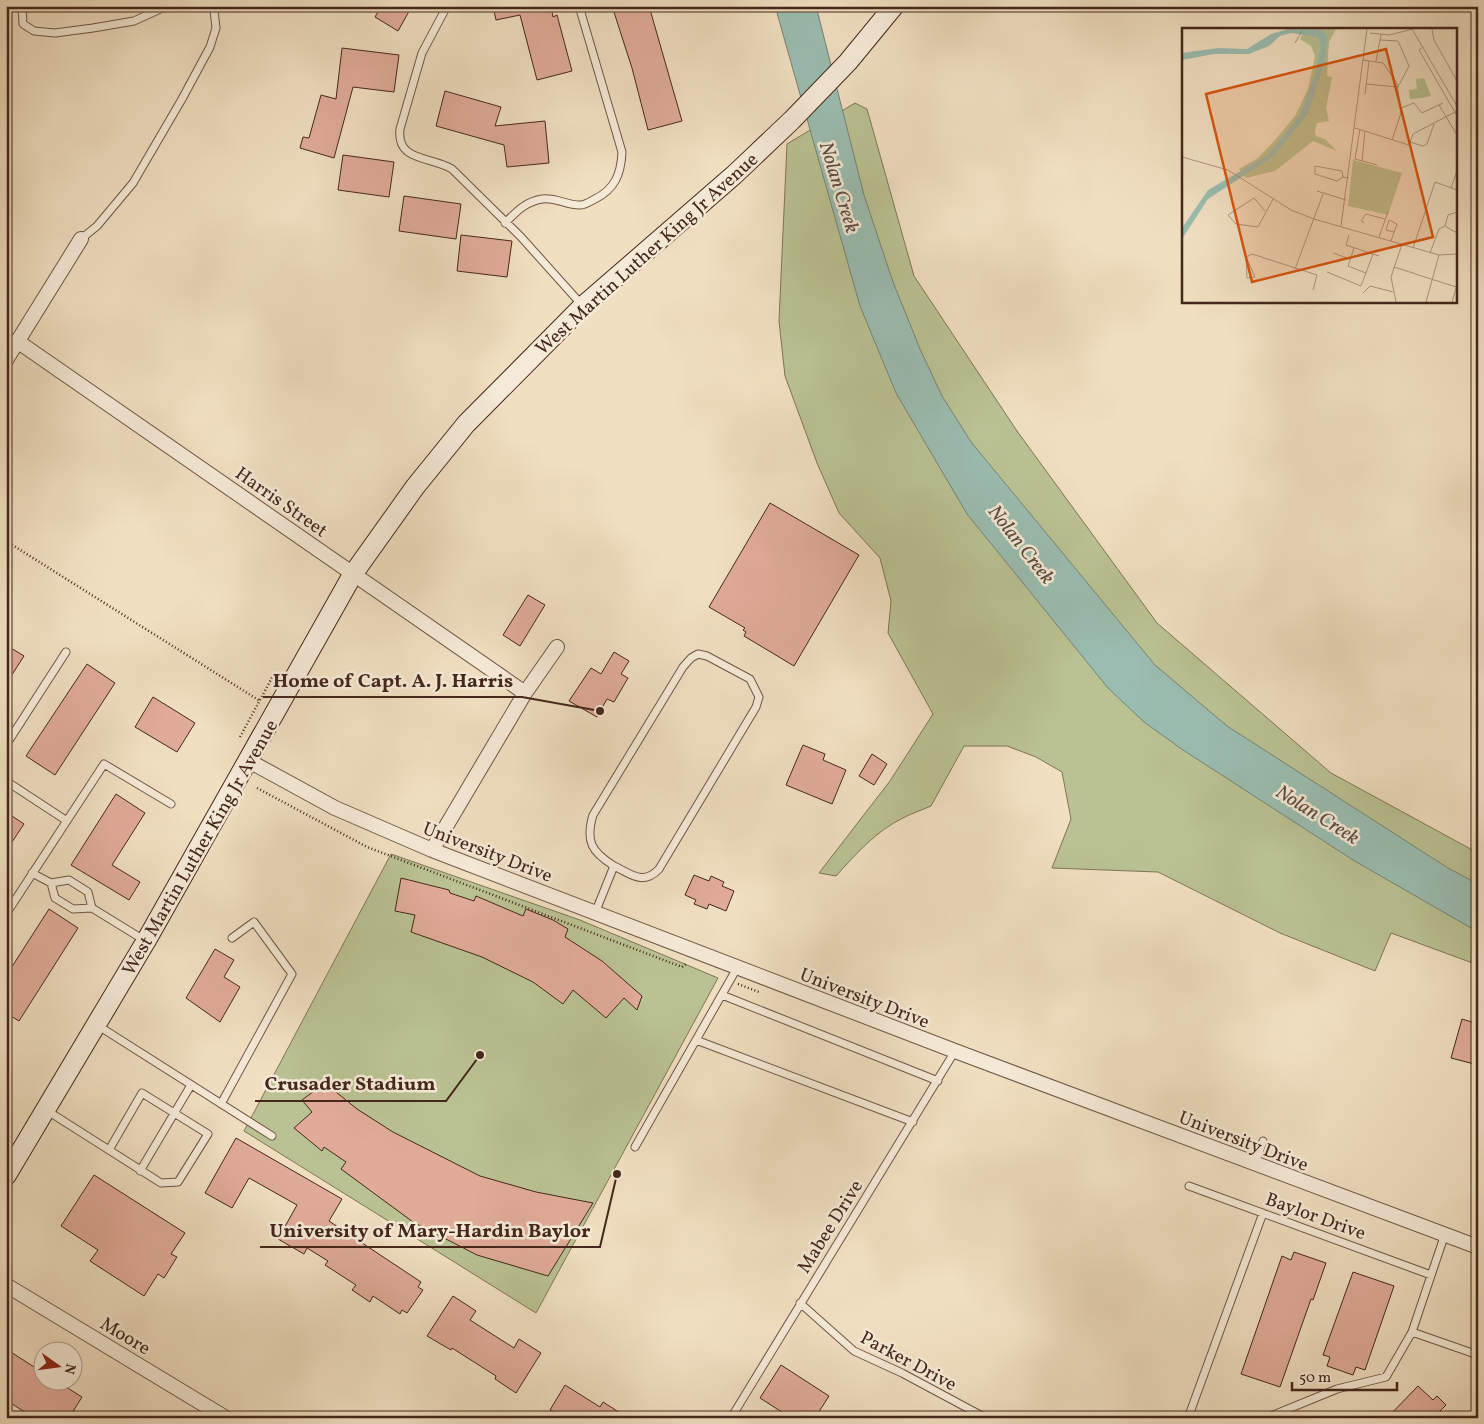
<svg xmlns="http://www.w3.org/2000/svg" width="1484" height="1424" font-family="Vollkorn,serif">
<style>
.green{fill:#bac293;stroke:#7f7457}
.water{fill:#9abdb1;stroke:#788175}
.building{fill:#e0ab99;stroke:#44271b}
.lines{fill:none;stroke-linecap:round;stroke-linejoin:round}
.lane-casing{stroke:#6f5544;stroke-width:9}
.street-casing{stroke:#6f5544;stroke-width:16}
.secondary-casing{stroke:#44271b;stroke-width:21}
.path{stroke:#44271b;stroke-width:2.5;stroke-dasharray:1 2.5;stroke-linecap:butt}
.lane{stroke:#f5ead7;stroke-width:7}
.street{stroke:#f5ead7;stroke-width:14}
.secondary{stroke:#f5ead7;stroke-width:19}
.labels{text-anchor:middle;stroke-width:5;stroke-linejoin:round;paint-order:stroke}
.street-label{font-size:19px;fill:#44271b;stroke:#f5ead7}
.water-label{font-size:20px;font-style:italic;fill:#5a4c40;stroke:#f5ead7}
.inset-road{fill:none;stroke:#ab957f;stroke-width:1}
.view{fill:#d8540e;fill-opacity:0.15;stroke:#d8540e;stroke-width:2.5}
.inset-edge{fill:none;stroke:#44271b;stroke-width:2.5}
.leader{fill:none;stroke:#44271b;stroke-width:2}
.callout-dot{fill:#44271b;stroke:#f5ead7;stroke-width:2}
.callout-label{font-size:20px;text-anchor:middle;font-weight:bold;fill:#44271b;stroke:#f5ead7;stroke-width:5;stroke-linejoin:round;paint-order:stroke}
</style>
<rect width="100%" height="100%" fill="#f0dfc1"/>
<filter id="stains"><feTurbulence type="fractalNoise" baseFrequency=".004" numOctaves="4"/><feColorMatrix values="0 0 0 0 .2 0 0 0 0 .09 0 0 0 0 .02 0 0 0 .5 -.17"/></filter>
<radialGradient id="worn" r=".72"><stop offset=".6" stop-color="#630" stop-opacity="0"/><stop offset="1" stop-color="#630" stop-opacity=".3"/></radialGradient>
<!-- green -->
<path class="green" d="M855 103 867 109 914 276 1017 431 1157 623 1331 773 1478 853V965L1391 933 1375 971 1280 933 1158 872 1052 868 1071 819 1062 772 1036 757 1007 746H964L931 806C922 810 912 813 903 818 876 831 856 854 836 876L819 873 890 781 933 714 888 633 891 601 880 558 839 513 817 463 785 376 779 321 787 144Z
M391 854 580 920 718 978 536 1313 244 1131Z"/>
<!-- water -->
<path class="water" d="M775 6H816L864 195 893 282 920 349 942 396 971 442 1155 665 1227 726 1448 868 1478 884V932L1353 860 1183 750 1144 722 1108 688 967 514 896 393 860 306Z"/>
<!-- building -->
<path class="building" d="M381 6H412L398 31 375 17Z
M493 6H551L553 17 557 15 572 71 537 80 520 15 496 20Z
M612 6H649L682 121 648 130 632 68Z
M342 48 399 55 394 92 353 87 334 158 300 148 303 137 309 138 321 95 336 99Z
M445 91 501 107 495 126 545 121 549 163 507 167 504 145 436 126Z
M343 155 394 162 389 197 338 190Z
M404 196 461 204 456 239 399 231Z
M461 235 512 241 507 277 457 271Z
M770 503 859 555 794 666 744 636 746 632 743 630 745 628 709 607Z
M528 595 545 605 520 646 503 635Z
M6 645 24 656 6 684Z
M614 652 629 661 621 674 628 678 614 702 607 699 597 717 569 701 591 668 601 674Z
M87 664 115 683 55 775 26 756Z
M153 697 195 723 177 752 135 727Z
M803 745 825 754 823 760 846 770 832 804 786 785Z
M872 754 887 764 874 785 859 776Z
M116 794 145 813 112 865 140 882 129 900 71 865Z
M6 812 24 824 6 851Z
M694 875 709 881 711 876 724 882 722 886 734 891 726 911 709 904 707 909 694 904 696 900 685 895Z
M401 878 449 890 450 893 474 901 476 896 523 916 526 909 553 920 568 929 565 937 602 961 642 996 637 1010 624 998 606 1018 573 990 563 1004 533 982 482 957 411 932 415 915 395 911Z
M49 909 78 928 19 1021 6 1013V976Z
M215 949 234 960 224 977 240 987 220 1022 186 998Z
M1462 1019 1478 1024V1065L1451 1058Z
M325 1083 357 1109 393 1132 480 1176 536 1192 593 1203 548 1276 477 1255 413 1222 341 1169 346 1162 324 1147 322 1151 294 1128 312 1112 302 1100Z
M236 1138 342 1199 329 1221 421 1282 418 1287 423 1290 407 1313 402 1310 400 1314 373 1296 370 1302 352 1290 356 1285 325 1265 328 1261 307 1248 304 1254 278 1239 297 1205 249 1178 232 1208 205 1193Z
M94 1175 185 1233 171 1254 177 1257 164 1278 158 1274 144 1296 90 1261 98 1250 61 1226Z
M1294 1252 1326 1263 1313 1300 1311 1299 1280 1387 1241 1374 1282 1256 1291 1260Z
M1353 1272 1394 1286 1365 1370 1356 1367 1353 1375 1327 1366 1330 1357 1323 1355Z
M453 1296 476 1311 470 1320 514 1348 519 1339 541 1353 516 1393 495 1379 496 1376 452 1348 451 1350 427 1336Z
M6 1349 42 1372V1382H58L82 1397 69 1418H34L6 1400Z
M781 1365 829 1396 815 1418H791L760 1398Z
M565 1385 600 1407 603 1402 628 1418H562L550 1410Z
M1418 1386 1433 1400 1437 1396 1446 1405 1440 1411 1446 1418H1387Z"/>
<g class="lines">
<defs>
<path id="lane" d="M22 6 23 24 34 31 55 33 93 28 134 21 167 6
M447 6 422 53 400 129C396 162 431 156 452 169L521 237 582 305
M505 223C517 211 525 202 542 199 556 197 568 206 581 205 585 205 591 201 595 199 615 189 621 174 622 152L579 6
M81 239 97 226 133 183 182 99 210 47 216 28 214 10 210 6
M6 745 66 652
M6 781 67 821
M32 873 51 883
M69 880 88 892 92 908 73 909 55 898 51 883Z
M92 908 144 940
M595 913 614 866C631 874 643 886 659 869L756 707 759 697 750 679 707 656 698 654 691 658 683 667 593 815C585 842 592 852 614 866
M6 914 104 764 171 804
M722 995 938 1081
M97 1025 272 1136
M696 1040 913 1122
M221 1104 292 974 254 922 232 938
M46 1110 161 1183 178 1182 208 1134 142 1093 109 1150
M635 1147 737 968
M1255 1164 1263 1141
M140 1171 191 1085
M1189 1186 1431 1275
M800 1303 854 1351 902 1373 986 1418
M1412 1332 1478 1355
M731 1418 955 1051
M1188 1418 1263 1213
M1266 1418 1337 1389 1386 1377 1412 1332 1445 1234"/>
<path id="street" d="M17 341 525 693
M6 360 81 239
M249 761 335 808 432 850 955 1051 1478 1247
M432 850 525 693 557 647
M6 1285 226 1418"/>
<path id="secondary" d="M6 1176 146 941 353 574 415 487 466 424 583 306 734 175 792 120 848 62 894 6"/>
</defs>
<!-- lane casing -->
<use href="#lane" class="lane-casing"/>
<!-- street casing -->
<use href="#street" class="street-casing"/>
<!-- secondary casing -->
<use href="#secondary" class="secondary-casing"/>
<!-- path -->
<path class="path" d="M6 541 260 701
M240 737 274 674 278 675
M257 788 367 847 682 967 687 963
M738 984 759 992"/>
<!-- lane -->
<use href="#lane" class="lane"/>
<!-- street -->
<use href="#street" class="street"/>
<!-- secondary -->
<use href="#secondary" class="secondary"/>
</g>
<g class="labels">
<!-- street labels -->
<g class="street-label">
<text transform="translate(646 253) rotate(-42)" y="7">West Martin Luther King Jr Avenue</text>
<text transform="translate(282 501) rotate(35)" y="7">Harris Street</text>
<text transform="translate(199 847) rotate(-60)" y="7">West Martin Luther King Jr Avenue</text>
<text transform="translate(488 851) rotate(21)" y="7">University Drive</text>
<text transform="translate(865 997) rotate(21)" y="7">University Drive</text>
<text transform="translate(1244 1140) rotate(21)" y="7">University Drive</text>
<text transform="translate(1316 1215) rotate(20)" y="7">Baylor Drive</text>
<text transform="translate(829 1226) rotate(-58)" y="7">Mabee Drive</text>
<text transform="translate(126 1335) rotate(31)" y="7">Moore</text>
<text transform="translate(909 1360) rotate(28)" y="7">Parker Drive</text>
</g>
<!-- water labels -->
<g class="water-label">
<text transform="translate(840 187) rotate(73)" y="7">Nolan Creek</text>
<text transform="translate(1022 544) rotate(52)" y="7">Nolan Creek</text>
<text transform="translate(1318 814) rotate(32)" y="7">Nolan Creek</text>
</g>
</g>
<!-- overview -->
<g transform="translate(1182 28)">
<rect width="275" height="275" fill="#f0dfc1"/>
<path d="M123 1H154L147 14 145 48 150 49 144 80 147 93 135 95 133 103 134 108 143 111 155 123 131 113 93 143 64 150 57 141 76 130 93 112 113 88 126 61 133 28 129 18 118 11ZM242 50 249 68 240 70 239 66 240 70 228 71 227 62 235 61 234 51ZM171 132 220 145 206 187 166 178Z" fill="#bac293"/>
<path d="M106 1 139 2 145 8 143 33 126 86 92 128 26 171 0 211V200L26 162 86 127 118 87 134 43 139 17 136 9 109 5 98 8 87 18 67 26H32L0 32V25L36 20 65 21 89 6Z" fill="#9abdb1"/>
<path class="inset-road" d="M230 1 275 78M250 1 252 12 275 53M188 5 207 7 231 1M198 12 216 13 227 38 216 59M113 15 121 1M241 19 237 22 275 88M181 32 201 35 215 55 219 85 210 112M194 33 199 7M184 56 216 59M183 66 187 33M257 77 275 107M219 80 232 75 240 85 261 75M173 100 227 117 231 106 275 83M228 114 241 118 245 116 252 96M0 129 46 142 109 182 132 191 257 227 275 226M173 131 178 101M173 131 195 137M180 133 183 103M161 149 155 153 133 146V138L160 143 161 149 167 150M269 160 275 143M135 163 164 172M83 183 72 170 46 187 54 196 76 199 91 171M275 184 266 187 263 198 275 205M182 195 179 193 184 186 203 191M159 198 185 1M167 207 164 217 197 228M197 209 206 184M209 213 215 196 207 192 204 202 212 204M172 220 166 238 184 245M231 220 253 154 275 162M151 225 168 231M248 225 257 201 263 198M64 229 73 249 65 250 64 229 70 226 135 247 131 262M212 239 274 259M113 241 141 166M145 244 179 258 191 226M181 265 188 258 211 264M214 274 209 249 220 216M244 274 257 227M270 274 275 257"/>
<path class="view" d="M204 21 251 209 70 254 24 66Z"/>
<rect width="275" height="275" class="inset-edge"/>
</g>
<!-- callouts -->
<path class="leader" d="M600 711L522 697H263M480 1055L446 1101H255M617 1174L600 1247H260"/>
<g class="callout-dot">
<circle cx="600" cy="711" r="5"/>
<circle cx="480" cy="1055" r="5"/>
<circle cx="617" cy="1174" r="5"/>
</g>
<g class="callout-label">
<text x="393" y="687">Home of Capt. A. J. Harris</text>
<text x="350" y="1090">Crusader Stadium</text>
<text x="430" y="1237">University of Mary-Hardin Baylor</text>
</g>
<!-- margin -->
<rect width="1484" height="1424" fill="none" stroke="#f0dfc1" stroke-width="25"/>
<rect x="8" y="8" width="1469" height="1409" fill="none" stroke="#44271b" stroke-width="2.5"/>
<rect x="12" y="12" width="1459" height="1399" fill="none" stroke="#44271b"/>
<!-- north arrow -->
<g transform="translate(58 1366) rotate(104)"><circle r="24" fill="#f5ead7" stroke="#ae9c8c"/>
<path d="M0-4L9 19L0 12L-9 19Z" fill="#8f2418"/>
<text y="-8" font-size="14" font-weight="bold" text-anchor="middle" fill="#44271b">N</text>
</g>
<!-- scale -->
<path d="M1292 1382v8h105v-8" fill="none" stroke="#44271b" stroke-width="2.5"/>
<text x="1299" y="1382" font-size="15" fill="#44271b" stroke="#f5ead7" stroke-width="4" paint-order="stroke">50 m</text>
<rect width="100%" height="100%" filter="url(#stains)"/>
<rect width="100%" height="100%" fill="url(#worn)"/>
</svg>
